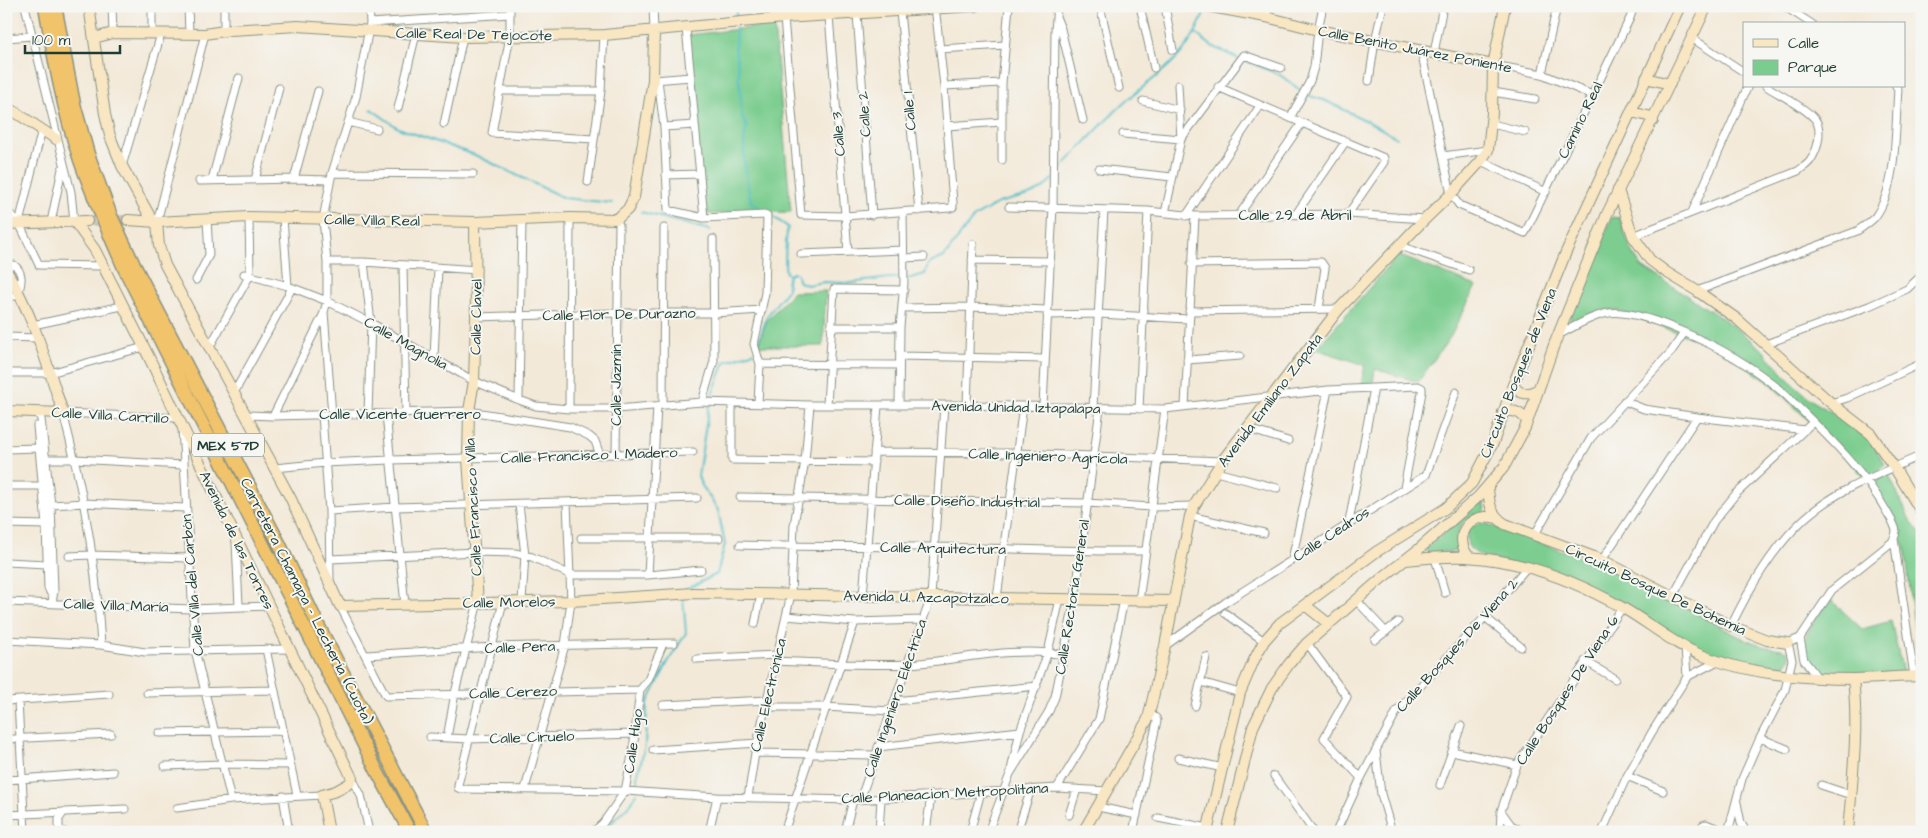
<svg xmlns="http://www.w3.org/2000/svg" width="1928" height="838" font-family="'Architects Daughter',sans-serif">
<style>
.green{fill:#7bcd8f;stroke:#4d8562}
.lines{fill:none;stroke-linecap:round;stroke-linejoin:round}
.stream{stroke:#50bec9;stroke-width:2}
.secondary-tunnel{stroke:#c9c7b7;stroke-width:10;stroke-dasharray:10 5;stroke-linecap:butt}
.street-casing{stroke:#899386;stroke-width:9}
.secondary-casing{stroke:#899386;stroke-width:12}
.highway-casing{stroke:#899386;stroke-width:15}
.street{stroke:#fff;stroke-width:7}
.secondary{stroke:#f9e7c3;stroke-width:10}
.highway{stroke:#f1c36a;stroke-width:12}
.labels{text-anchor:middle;stroke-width:4;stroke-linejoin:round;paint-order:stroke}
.shield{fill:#f6f6f2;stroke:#60746d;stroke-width:1}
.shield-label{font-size:14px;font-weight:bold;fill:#1f3d34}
.street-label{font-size:15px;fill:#1f3d34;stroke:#f6f6f2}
</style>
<rect width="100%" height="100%" fill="#f6f6f2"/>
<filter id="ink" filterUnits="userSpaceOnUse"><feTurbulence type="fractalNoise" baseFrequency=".02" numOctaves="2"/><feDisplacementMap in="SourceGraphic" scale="10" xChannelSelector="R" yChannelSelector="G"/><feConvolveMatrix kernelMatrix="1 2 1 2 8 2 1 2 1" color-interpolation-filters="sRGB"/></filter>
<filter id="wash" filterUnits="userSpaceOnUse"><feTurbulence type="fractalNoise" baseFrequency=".0096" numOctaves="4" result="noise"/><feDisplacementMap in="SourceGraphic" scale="20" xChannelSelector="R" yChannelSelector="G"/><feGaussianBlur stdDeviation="1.12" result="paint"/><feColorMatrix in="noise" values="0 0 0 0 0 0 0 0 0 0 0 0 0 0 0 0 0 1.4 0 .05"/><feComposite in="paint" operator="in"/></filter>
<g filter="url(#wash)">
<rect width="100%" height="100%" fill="#f3e9d8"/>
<!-- green -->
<path class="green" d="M774 25 791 212 704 214 688 35Z
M1612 217 1620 218C1627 239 1629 248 1642 267L1725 320 1761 348 1789 380 1813 401 1833 413 1872 443 1885 464C1880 472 1873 475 1863 476L1840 450 1767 381 1714 346 1616 310H1603L1573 322 1570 321V317Z
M1398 255 1476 286 1451 336 1418 382 1375 369 1373 384H1361L1365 365 1316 349Z
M826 291 823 346H758L767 320 793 292Z
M1888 473 1911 522 1922 535V673H1916L1914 665 1918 660 1905 547 1900 534 1895 532 1873 488V484L1884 474Z
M1483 499 1486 515C1481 516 1474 516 1469 518 1457 525 1456 539 1461 551L1427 553 1426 549Z
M1484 523 1580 557 1664 596 1736 635 1763 646 1782 649 1788 651 1790 658 1786 664 1777 669 1699 653 1577 581 1481 556C1467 548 1467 547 1467 531L1476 524Z
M1829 598 1862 629 1891 621 1903 673 1815 674 1802 650 1808 631Z"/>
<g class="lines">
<!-- stream -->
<path class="stream" d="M736 20V6
M736 27 735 48 739 72 738 78 740 85 741 108 742 117 747 127C740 149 746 179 751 202L788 227C786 233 784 268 786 273L789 275
M1196 34 1212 46 1239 59
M1244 60 1280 75 1307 95 1326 101 1369 122 1397 138
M371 109 398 128 475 155 564 198 612 203
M1056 173C1078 151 1099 126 1123 104 1160 71 1188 60 1206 8
M641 212 710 230
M907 279 925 274 928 264 944 257 974 217 998 203 1029 195 1042 189 1052 179
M757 345 767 316 788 289 787 281 789 275 793 273 797 274 798 281 807 285 824 282 850 283 890 278H902
M710 400 725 362 754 352
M685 590 717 574 725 544 718 510 701 484 698 476 709 405
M638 789 637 777 645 746 647 704 668 662 686 633 683 597
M602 832 632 802 636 793"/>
</g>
</g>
<g filter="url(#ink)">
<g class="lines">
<!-- secondary-tunnel -->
<path class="secondary-tunnel" d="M87 221 128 220"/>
<defs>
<path id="street" d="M25 6 71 192 74 221
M112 6 113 33
M152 6V33
M188 6 189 33
M224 6V30
M512 6H510V36L492 133 594 139
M653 6 654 31
M791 6 792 18
M1100 6 1119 88
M1140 6 1154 68
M1165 6 1173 50
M1784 6 1812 24
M1919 6 1922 9
M900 11 919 211
M857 14 872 215
M829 16 848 252
M1266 17 1268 6
M784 18 801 215 845 216 950 208 953 207V203L944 86 935 6
M1057 19 1061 29 1083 120
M370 23 510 14
M686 28 704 218
M6 38 32 36
M1693 39 1744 72
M940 49 1005 45
M1421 50 1451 194 1459 205 1525 233 1630 18 1634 6
M1434 53 1443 6
M1493 65 1542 74 1592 95
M1542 74 1557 6
M654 80 691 77
M658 80 664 127 668 210 704 218 764 215 767 216 765 293 754 344 760 364 758 403
M1369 81 1375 41 1383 6
M944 86 1002 83
M1218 87 1384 158V162L1348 214
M501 91H601
M1493 92 1535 99
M6 99 9 92
M1143 101 1180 110
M398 108 416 34
M1290 118 1310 81 1314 67 1318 30 1323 6
M348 122 377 129
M444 124 463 37
M1492 124 1525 132
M947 126 1001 122
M664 127 695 125
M6 128 10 109
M42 129 19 223 39 265 103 266
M1123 134 1181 139 1244 55 1281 68
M1443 156 1488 150
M1002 160V83L1009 6
M1481 161 1546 192
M122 166 161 34
M1099 169 1172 177
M332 173 473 174
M666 175 699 174
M294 179 318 91
M212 180 239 78
M255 180 279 88
M199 181 294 179 330 180
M588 182 601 91 604 35
M1009 207 1148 211 1195 216 1348 214 1425 219
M6 210 19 223
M1692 212 1748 86
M1165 213 1181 139 1178 85
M1296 214 1346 141
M1239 215 1302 123
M1186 216 1260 106
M283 218 288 286
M51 222 62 169
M157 222 205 34
M1633 236 1798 171C1802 168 1807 165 1810 161 1818 150 1824 127 1813 117 1801 105 1780 95 1766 86
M1400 246 1469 270
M801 254 903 250
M904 258 924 257
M972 260 1049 261
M327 262H364L477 270
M364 262 371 323 368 414
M1191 264 1321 262 1325 268 1319 309
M403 265 406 413
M6 266 14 265C23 272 22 281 19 291
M244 274 288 286 327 301 371 323 474 381 519 400 536 406 569 409H616L702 402 810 405H967L1165 409 1328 390 1418 386 1422 388V392L1404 488
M196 280 209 255 207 219
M1697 291 1857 231C1863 227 1870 222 1875 217 1898 186 1895 127 1898 89L1896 86
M6 296H21
M902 308 971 307 1047 310
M1189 311 1339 309
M1047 315 1099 314 1188 319
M476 317 616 313H714L762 310
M33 325 122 306
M831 327H900
M1558 335C1578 325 1599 310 1622 313 1655 316 1720 347 1748 366 1763 376 1779 388 1792 401 1827 435 1865 471 1888 514 1891 519 1895 525 1896 531 1896 536 1894 538 1892 542L1832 590 1800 638 1788 643 1792 660 1785 690 1760 738 1742 779 1728 832
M6 337 38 338
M1766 344 1869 306 1907 289 1922 275
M209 348 250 275 249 217
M900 356 1045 359
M434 358 438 268
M1187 360 1240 356
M760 364 899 365
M6 373H50L144 347
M234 393 292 288
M519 400 522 220
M1624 401 1644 409 1697 417 1805 430
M702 402 714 361 713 239
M732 403V460L874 462
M1831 403 1847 398 1922 363
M663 405 664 228
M827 405 834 289 904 290
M899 405 900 327 904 283 903 213
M967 405 973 244
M1043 406 1053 207 1055 30 1057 6
M1185 406 1195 216
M1093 408 1104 210
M569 409 570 218
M1139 409 1148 211
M37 412 41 419 51 505 54 591 52 603
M386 414 405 605
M245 415 273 416 469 411 570 427 589 436 595 441 600 455
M322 415 329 511 330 580
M332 415 324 312 327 301V262L323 219 332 173 356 97 370 23 369 6
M273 416 324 313
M37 426 46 525 48 588 52 596
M182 428 195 650 231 800
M1248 429 1288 441
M6 449 38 448
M874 452 1016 453 1222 461
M616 454 619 225
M45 459H75L183 465
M275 468 325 463 390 460 693 452
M1216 472 1277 488
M6 486H41
M740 497 1087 503 1152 507 1194 506
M519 504 525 555 522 602
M51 505 84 503 185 508
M329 511 396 507 697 498
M1190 516 1264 533
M1349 522 1374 388
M6 524 46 525
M1535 534 1591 438 1671 352 1684 333
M581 538H719
M1894 539 1914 676
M236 542 239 606
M740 545C805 547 869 546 933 547 1004 548 1075 552 1146 551
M69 556 91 555 189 558
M1435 558 1445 593
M330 559 476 552 515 553 532 557 571 575H648L701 570
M1292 560 1328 390
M1602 560 1697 417
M6 562 47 564
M648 575 657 406
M863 596 878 406
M1673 596 1714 521 1735 495 1813 422
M997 598 1023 406
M1356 600 1386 632
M1139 601 1165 409
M6 602 192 609 270 606
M503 602 458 785V788L461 789 625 791 717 797 853 800 1057 788 1106 791
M340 606 386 696 640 690
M1225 613 1264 641
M786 616 855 622 922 620
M1485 617 1521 647
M755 624 761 594
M1731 626C1750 587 1772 549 1804 519 1837 489 1882 473 1922 455
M1800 638 1804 660 1817 677
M6 640 101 645 145 652 288 649
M1375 640 1398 622
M1307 643 1347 697 1324 738 1361 778
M101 645C97 567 83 489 63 413L178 418
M1165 646 1226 602 1426 475 1456 392
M1685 647 1687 677
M266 649 297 795
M366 655 493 647 674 643
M697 659 777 655
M776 661C820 663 865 666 909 664 959 660 1015 646 1064 655
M1585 661 1615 679
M1201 682 1240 693
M147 693 274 690
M6 701 109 694
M18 701 25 832
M895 701 1037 686
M663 705 768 700
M1195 706 1206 657
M767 707H825L891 711
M159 733 283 731
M430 737 469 739 635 734
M447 738 455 693 478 602
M1760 738 1787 749
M6 739 111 734
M878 747 1020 731
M653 750 758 743
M1376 751 1381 794 1392 832
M1452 751 1517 765
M755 753 875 755
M1178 758 1223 768
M165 766 222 764 290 765
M1010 774 1049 711 1055 697 1075 599 1100 408
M1274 776 1314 832
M1627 776 1663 791
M352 778 361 795 369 832
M6 780 113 772
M1440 785 1461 726
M1821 785 1851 795
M1057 788 1099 719 1124 600
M525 789 565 645 571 601 567 502
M283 796 289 832
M748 797 755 753 791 594 794 525 805 461 810 405
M860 800 931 597 944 405
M1737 803 1741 823 1746 832
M1098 807 1137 815
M177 808 231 800 322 795
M1501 811 1511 825 1523 832
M64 812 59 819V829L65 832
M6 815 125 809
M1069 815 1077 789
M1158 818 1208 828
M116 832H161
M593 832 603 823 625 791 633 750 640 690 648 680 663 644
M709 832 717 797
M784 832 855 622
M845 832 853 800
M879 832 881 799
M926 832 931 795
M970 832 981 792
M988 832 1010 774 1020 731 1048 652 1060 599
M1017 832 1031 789
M1133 832 1157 721 1156 718 1150 714
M1336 832 1361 778 1397 711 1485 617 1527 567
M1500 832 1501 811 1517 765 1622 608
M1602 832 1627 776 1652 732 1687 677 1718 661
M1699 832 1703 825 1706 824 1726 832"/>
<path id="secondary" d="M89 6 105 114 110 136 122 166 153 222
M1206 6 1266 17 1318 30 1493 65
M94 38 113 33 205 34 230 30 298 26 463 37 604 35 784 18 976 6
M1646 78 1670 84
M6 106 56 139
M1631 112 1648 116 1653 121
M1618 190 1633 236 1650 260 1666 272 1697 291 1737 319 1831 403 1871 434 1894 467 1922 513
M128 220 157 222 249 217 475 222 570 218 617 219 628 209 634 197 653 80 654 31
M74 221 95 250 144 347 352 778 350 783 336 791 322 795 329 832
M157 222 159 246 165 265 291 499 340 606 571 601 694 593 1173 601
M475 222 476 317 474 381 469 411 468 459 478 602
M6 224 87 221
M6 270C33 314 47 364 63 413L6 411
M1513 385C1519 395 1530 396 1539 388
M1503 412C1514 409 1521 412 1527 421
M1488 487C1489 503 1490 514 1505 524L1602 560 1731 626 1767 640 1788 643
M1469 557C1451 535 1471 511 1497 518
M1406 560C1426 558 1446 556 1466 557 1521 560 1576 581 1623 608 1649 623 1673 644 1701 655 1748 674 1803 679 1854 679 1876 679 1899 676 1922 676
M1305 605 1329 624
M1083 832 1148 719 1165 646 1190 516 1194 506 1222 461 1339 309 1415 229 1451 194 1481 161 1488 150 1492 113 1493 65 1505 6
M1207 832 1240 693 1254 660 1264 641 1280 623 1376 552 1446 508 1472 483 1493 443 1513 385 1566 252 1680 6
M1227 832 1253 727 1272 688 1289 664 1307 643 1382 578 1419 549 1479 496 1504 467 1525 428 1554 345 1607 214 1707 6
M1848 832C1852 782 1859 729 1853 679"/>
<path id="highway" d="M45 6C54 58 63 110 80 160 93 197 109 233 125 270L378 773 410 832
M55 6 74 104 88 154 111 216 134 265 279 543 319 627 426 832"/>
</defs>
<!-- street casing -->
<use href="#street" class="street-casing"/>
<!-- secondary casing -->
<use href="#secondary" class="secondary-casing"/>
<!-- highway casing -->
<use href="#highway" class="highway-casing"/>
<!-- street -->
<use href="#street" class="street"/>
<!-- secondary -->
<use href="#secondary" class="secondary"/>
<!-- highway -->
<use href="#highway" class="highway"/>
</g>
</g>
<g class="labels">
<!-- shield labels -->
<rect class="shield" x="192" y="433.5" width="72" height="23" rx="4"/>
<g class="shield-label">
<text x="228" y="450">MEX 57D</text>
</g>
<!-- street labels -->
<g class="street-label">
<text transform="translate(474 34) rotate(1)" y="5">Calle Real De Tejocote</text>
<text transform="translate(1415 49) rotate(11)" y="5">Calle Benito Juárez Poniente</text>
<text transform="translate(909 111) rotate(-95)" y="5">Calle 1</text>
<text transform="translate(864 114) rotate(-94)" y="5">Calle 2</text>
<text transform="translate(1580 120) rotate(-64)" y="5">Camino Real</text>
<text transform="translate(838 134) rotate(-95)" y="5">Calle 3</text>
<text x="1295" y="220">Calle 29 de Abril</text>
<text transform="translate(372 220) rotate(1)" y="5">Calle Villa Real</text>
<text transform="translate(619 314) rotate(-1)" y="5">Calle Flor De Durazno</text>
<text transform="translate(476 317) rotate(-89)" y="5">Calle Clavel</text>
<text transform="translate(406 343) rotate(29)" y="5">Calle Magnolia</text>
<text transform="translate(1518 373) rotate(-68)" y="5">Circuito Bosques de Viena</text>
<text transform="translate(616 385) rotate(-90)" y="5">Calle Jazmín</text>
<text transform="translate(1270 400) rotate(-53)" y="5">Avenida Emiliano Zapata</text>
<text transform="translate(1016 407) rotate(1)" y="5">Avenida Unidad Iztapalapa</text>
<text x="400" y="419">Calle Vicente Guerrero</text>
<text transform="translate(110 415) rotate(3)" y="5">Calle Villa Carrillo</text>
<text transform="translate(589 455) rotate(-2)" y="5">Calle Francisco I. Madero</text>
<text transform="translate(1048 456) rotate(2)" y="5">Calle Ingeniero Agrícola</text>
<text transform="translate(967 501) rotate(1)" y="5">Calle Diseño Industrial</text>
<text transform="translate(473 507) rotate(-93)" y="5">Calle Francisco Villa</text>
<text transform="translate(1331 534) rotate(-33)" y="5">Calle Cedros</text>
<text transform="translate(237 540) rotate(64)" y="5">Avenida de las Torres</text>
<text transform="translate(943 548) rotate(1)" y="5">Calle Arquitectura</text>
<text transform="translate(192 585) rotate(-95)" y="5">Calle Villa del Carbón</text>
<text transform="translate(1656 589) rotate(25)" y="5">Circuito Bosque De Bohemia</text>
<text transform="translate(926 597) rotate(1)" y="5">Avenida U. Azcapotzalco</text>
<text transform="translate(1072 597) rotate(-81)" y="5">Calle Rectoría General</text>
<text transform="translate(307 601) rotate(63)" y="5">Carretera Chamapa - Lechería (Cuota)</text>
<text transform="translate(509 602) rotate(-1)" y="5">Calle Morelos</text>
<text transform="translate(116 605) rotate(2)" y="5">Calle Villa María</text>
<text transform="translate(1457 645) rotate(-48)" y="5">Calle Bosques De Viena 2</text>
<text transform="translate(520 647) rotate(-2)" y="5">Calle Pera</text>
<text transform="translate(1567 690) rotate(-57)" y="5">Calle Bosques De Viena 6</text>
<text transform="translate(513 692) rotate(-2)" y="5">Calle Cerezo</text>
<text transform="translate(768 695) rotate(-77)" y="5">Calle Electrónica</text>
<text transform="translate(895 698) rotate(-71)" y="5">Calle Ingeniero Eléctrica</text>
<text transform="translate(532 737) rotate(-2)" y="5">Calle Ciruelo</text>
<text transform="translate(633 741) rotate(-82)" y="5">Calle Higo</text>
<text transform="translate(945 793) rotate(-3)" y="5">Calle Planeacion Metropolitana</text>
</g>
</g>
<!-- margin -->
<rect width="1928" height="838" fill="none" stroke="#f6f6f2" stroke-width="25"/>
<!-- legend -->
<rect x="1743" y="22" width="162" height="65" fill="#f6f6f2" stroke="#a0aca6"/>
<rect x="1753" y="39" width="25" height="8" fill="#f9e7c3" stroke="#a0aca6"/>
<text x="1788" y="48" font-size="15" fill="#1f3d34">Calle</text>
<rect x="1753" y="60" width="25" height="15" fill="#7bcd8f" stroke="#a0aca6"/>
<text x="1788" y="72" font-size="15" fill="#1f3d34">Parque</text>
<!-- scale -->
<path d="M25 45v8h95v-8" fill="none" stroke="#1f3d34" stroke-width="2.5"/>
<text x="32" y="45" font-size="15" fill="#1f3d34" stroke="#f6f6f2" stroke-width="4" paint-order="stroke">100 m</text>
</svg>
